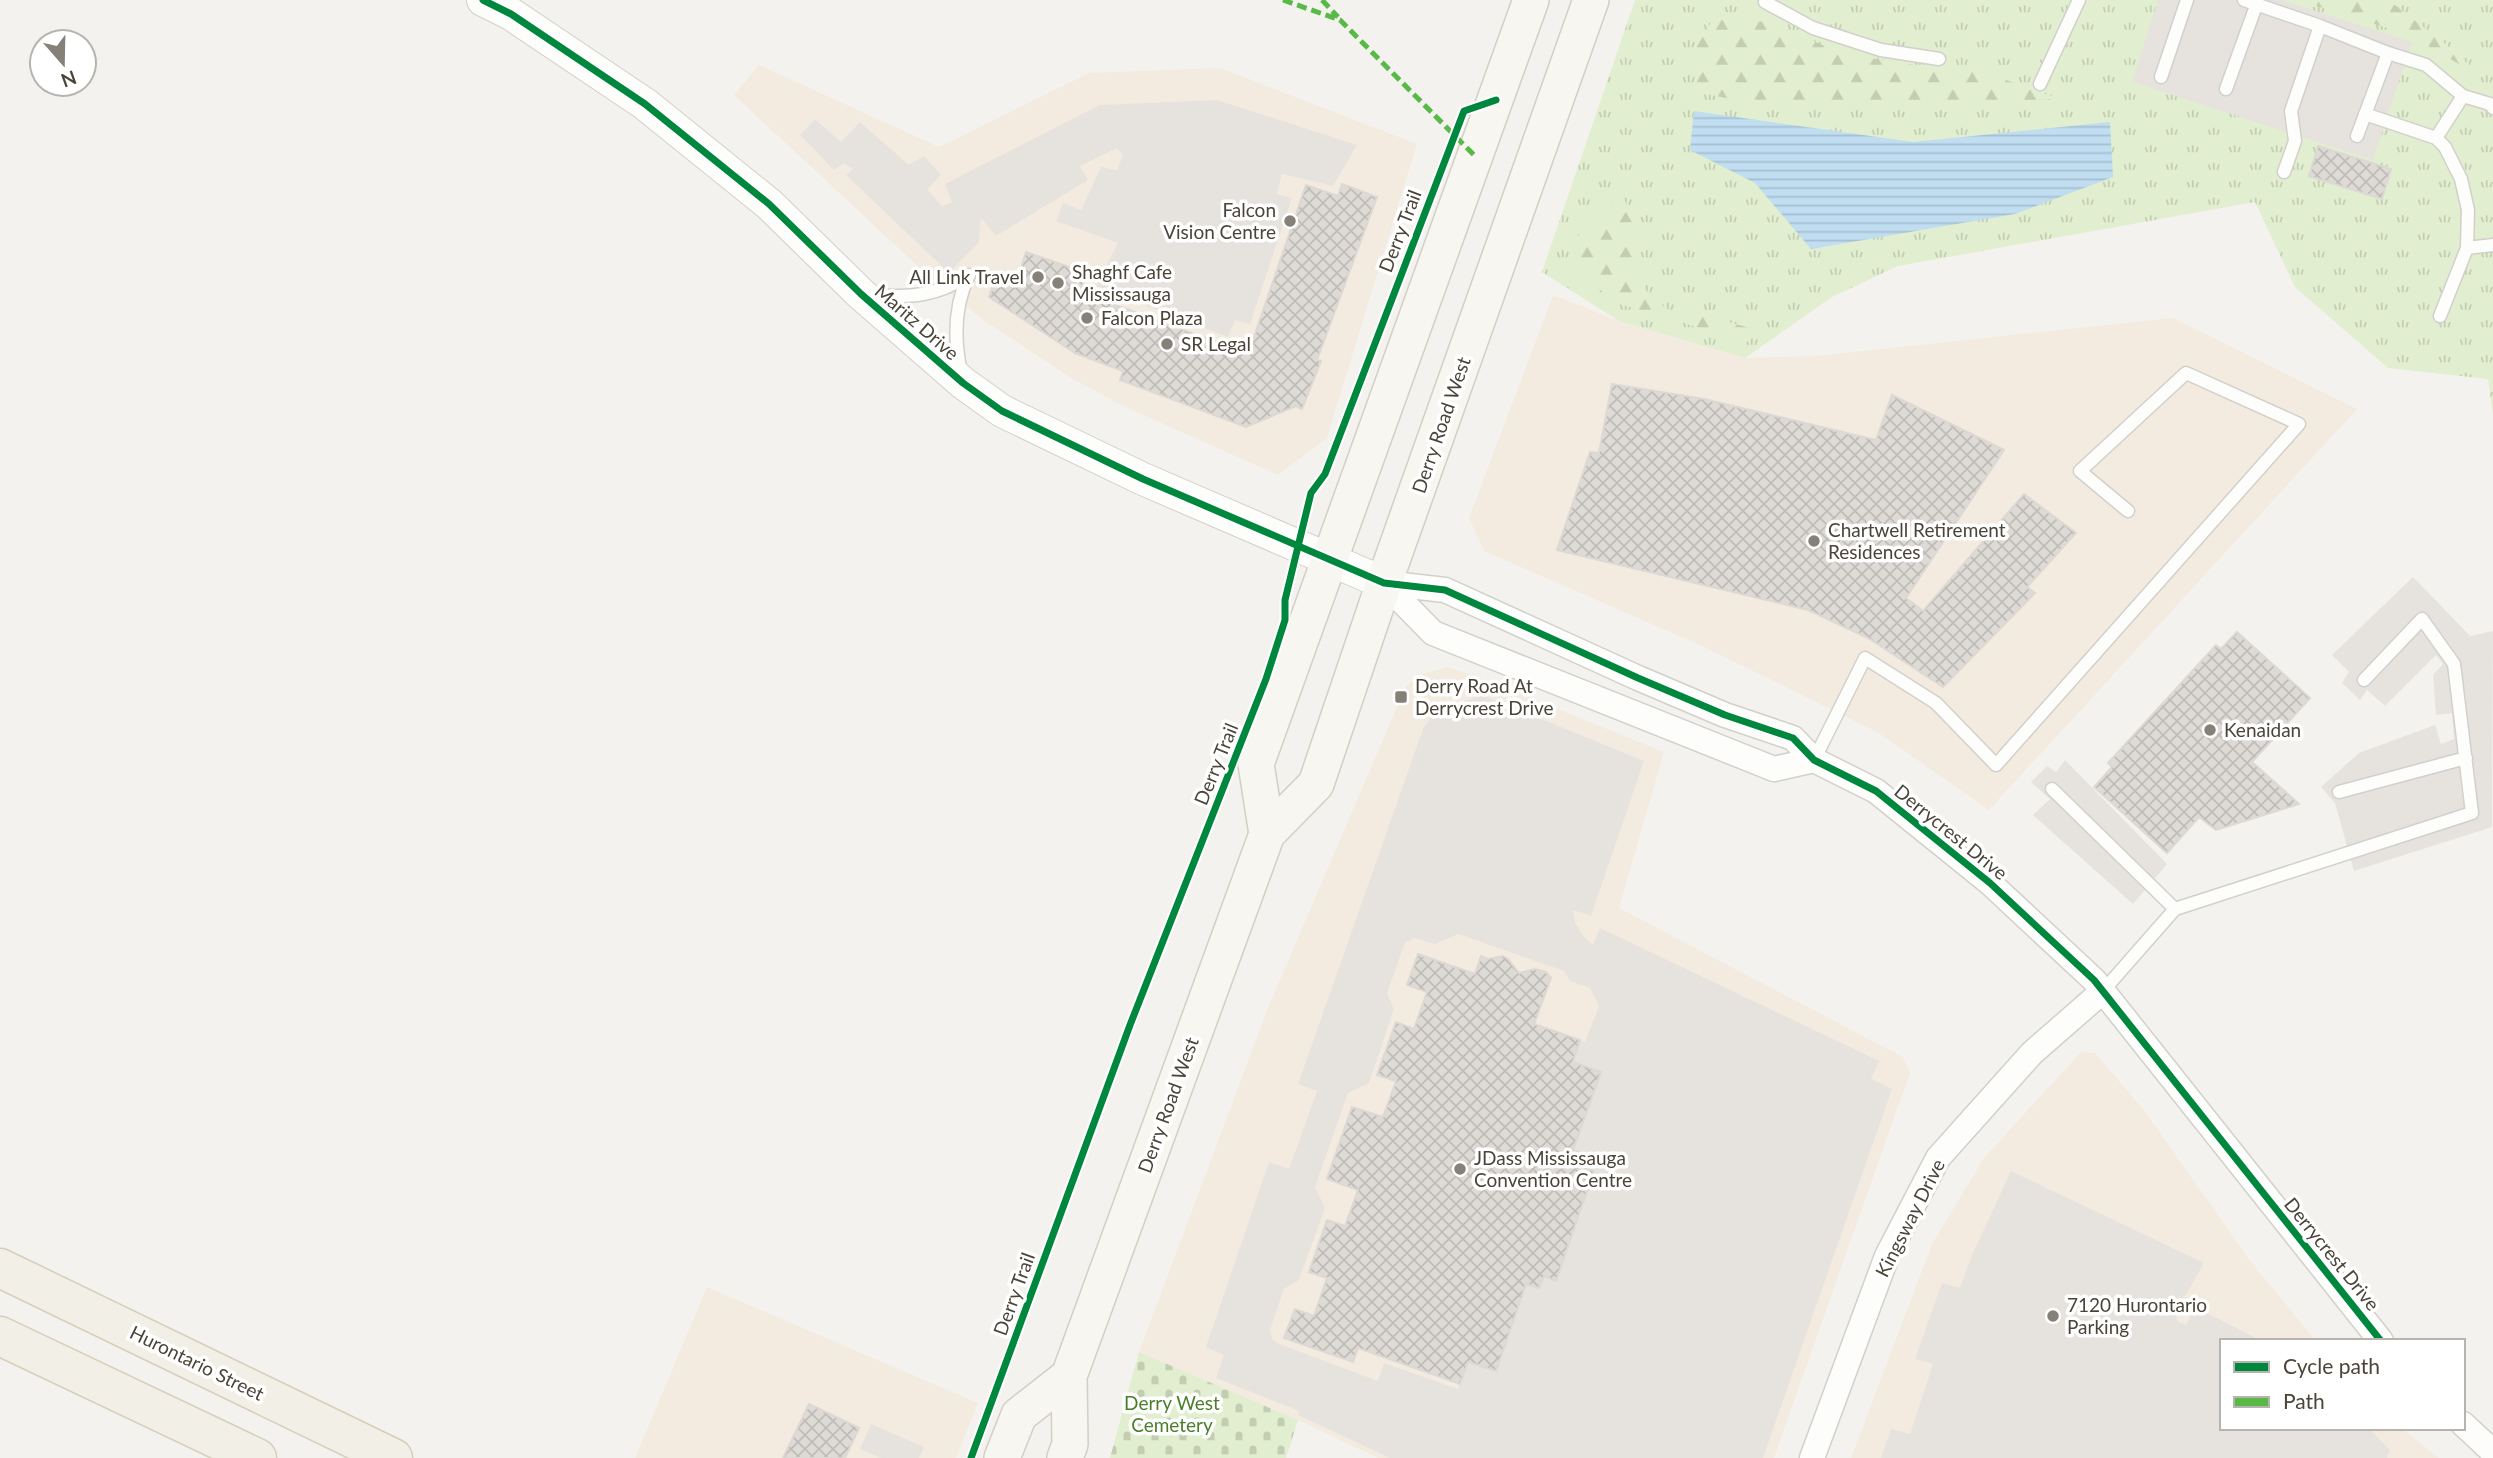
<svg xmlns="http://www.w3.org/2000/svg" width="2493" height="1458" font-family="Lato,sans-serif">
<style>
.commercial{fill:#f3ebdf}
.grass{fill:url(#grass-tufts)}
.forest{fill:url(#forest-firs)}
.cemetery{fill:url(#cemetery-stones)}
.parking{fill:#e6e3df;fill-rule:evenodd}
.water{fill:url(#water-rules)}
.building{fill:url(#building-cross-hatch);stroke:#dcd9d4;stroke-width:2}
.lines{fill:none;stroke-linecap:round;stroke-linejoin:round}
.service-casing{stroke:#d2d0cb;stroke-width:15}
.minor-casing{stroke:#d2d0cb;stroke-width:27}
.tertiary-casing{stroke:#d2d0cb;stroke-width:34}
.secondary-casing{stroke:#d3cfc5;stroke-width:38}
.primary-casing{stroke:#d6cebb;stroke-width:41}
.service{stroke:#fdfdfc;stroke-width:12}
.minor{stroke:#fdfdfc;stroke-width:24}
.tertiary{stroke:#fdfdfc;stroke-width:32}
.secondary{stroke:#f7f6f1;stroke-width:35}
.primary{stroke:#f2efe6;stroke-width:38}
.quiet{stroke:#58b947;stroke-width:5;stroke-dasharray:10 5;stroke-linecap:butt}
.cycleway-casing{stroke:#fff;stroke-width:11}
.cycleway{stroke:#00873e;stroke-width:7}
.poi-dot{fill:#868178;stroke:#fff;stroke-width:2.5}
.labels{text-anchor:middle;stroke-width:7;stroke-linejoin:round;paint-order:stroke}
.poi-label{font-size:19px;fill:#4b4439;stroke:#fff;text-anchor:start}
.street-label{font-size:19px;fill:#4b4439;stroke:#fff}
.park-label{font-size:19px;fill:#4a7f2a;stroke:#fff}
</style>
<defs>
<pattern id="grass-tufts" width="24" height="20" patternUnits="userSpaceOnUse" patternTransform="scale(1.75)"><rect width="24" height="20" fill="#e1eecf"/><path d="M3 7l-1-3M5 7V3M7 7l1-3M15 17l-1-3M17 17v-4M19 17l1-3" fill="none" stroke="#c3cdb2"/></pattern>
<pattern id="forest-firs" width="22" height="20" patternUnits="userSpaceOnUse" patternTransform="scale(1.75)"><rect width="22" height="20" fill="#e1eecf"/><path d="M5 1l3.5 6h-7zM16 11l3.5 6h-7z" fill="#c3cdb2"/></pattern>
<pattern id="cemetery-stones" width="16" height="16" patternUnits="userSpaceOnUse" patternTransform="scale(1.75)"><rect width="16" height="16" fill="#e1eecf"/><path d="M2 7V4a2 2 0 0 1 4 0v3zM10 15v-3a2 2 0 0 1 4 0v3z" fill="#c3cdb2"/></pattern>
<pattern id="water-rules" width="6" height="5" patternUnits="userSpaceOnUse" patternTransform="scale(1.75)"><rect width="6" height="5" fill="#c0ddf1"/><path d="M0 2.5h6" fill="none" stroke="#a6bfcf"/></pattern>
<pattern id="building-cross-hatch" width="8" height="8" patternUnits="userSpaceOnUse" patternTransform="scale(1.75)"><rect width="8" height="8" fill="#dedbd6"/><path d="M0 0l8 8M0 8l8-8" fill="none" stroke="#c0bdb8"/></pattern>
</defs>
<rect width="100%" height="100%" fill="#f4f2ee"/>
<!-- commercial -->
<path class="commercial" d="M759 65 939 147 1089 73 1220 68 1417 144 1327 438 1278 475 1121 405 1071 378 983 320 924 272 734 95Z
M1553 295 1619 321 1745 358 1816 356 2173 318 2357 409 1989 810 1877 732 1700 645 1484 551 1469 518Z
M1447 667 1478 677 1664 752 1619 908 1903 1057 1910 1073 1774 1458H1378L1298 1420 1139 1352 1266 1013 1406 686 1425 673Z
M2081 1052 2095 1053 2144 1110 2251 1262 2316 1341H2222V1428H2401L2439 1458H1851L1932 1244 1984 1158Z
M707 1287 978 1403 956 1458H635Z"/>
<!-- grass -->
<path class="grass" d="M1635 0H2493V416L2488 379 2388 368 2295 287 2255 202 1898 266 1832 297 1745 358 1619 321 1542 272Z"/>
<!-- forest -->
<path class="forest" d="M2297 0H2388L2442 41 2485 79 2407 34Z
M1719 10 1777 26 1844 54 1914 65 1968 67 2058 98 1974 107 1893 106 1828 102 1762 105 1696 92 1694 49Z
M1622 195 1638 228 1633 263 1635 275 1651 297 1670 311 1722 320 1760 331 1748 342 1626 306 1576 275 1575 239Z"/>
<!-- cemetery -->
<path class="cemetery" d="M1139 1352 1298 1420 1286 1458H1110Z"/>
<!-- parking -->
<path class="parking" d="M2158 0H2281L2412 42 2373 160 2132 82Z
M1217 100 1357 145 1333 186 1282 174 1277 194 1292 198 1250 324 1235 320 1228 337 1096 286 1118 243 1056 221 1063 203 1081 210 1101 167 1117 170 1123 155 1117 148 1080 166 1088 180 996 236 981 218 979 242 949 273 846 175 853 169 844 163 834 170 800 135 815 119 841 142 860 122 909 165 924 156 941 175 927 189 942 206 952 202 945 184 1100 105Z
M2413 577 2470 636 2493 631 2492 827 2354 871 2335 803 2321 787 2359 753 2435 725 2441 744 2454 739 2452 713 2436 715 2433 675 2443 664 2436 655 2385 706 2367 690 2360 700 2342 683 2349 672 2332 655Z
M1482 695 1644 761 1591 916 1573 910 1575 922 1583 936 1593 945 1600 928 1879 1061 1871 1079 1892 1089 1763 1458H1390L1298 1415 1299 1411 1216 1378 1224 1355 1206 1347 1269 1162 1289 1169 1317 1091 1298 1084 1423 729 1434 713ZM1458 934 1564 971 1570 981 1590 988 1599 1006 1585 1042 1580 1040 1573 1062 1601 1072 1573 1150 1586 1155 1582 1167 1594 1171 1556 1280 1544 1276 1539 1288 1526 1284 1496 1371 1468 1362 1458 1389 1384 1363 1378 1381 1277 1343 1272 1339 1270 1330 1284 1289 1299 1280 1325 1208 1315 1187 1348 1093 1369 1083 1394 1009 1387 993 1405 943 1414 938 1435 944Z
M2065 760 2167 864 2133 904 2033 815 2050 799 2031 782 2047 766 2056 772Z
M2011 1171 2204 1263 2187 1293 2176 1306 2175 1314 2178 1322 2186 1325 2195 1307 2262 1341H2222V1428H2369L2390 1450 2387 1458H1881L1891 1429 1910 1434 1933 1364 1915 1359 1942 1283 1960 1288 1973 1253Z
M871 1424 924 1447 919 1458H881L860 1449Z"/>
<!-- water -->
<path class="water" d="M1694 111 1913 142 2110 122 2113 177 2015 214 1811 249 1755 183 1690 150Z"/>
<!-- building -->
<path class="building" d="M2318 146 2391 169 2382 199 2309 176Z
M1342 184 1377 197 1317 360 1321 361 1302 409 1296 406 1246 427 1120 380 1123 371 1075 353 989 297 996 276 1016 284 1026 252 1087 273 1080 292 1233 348 1253 340 1306 185 1338 196Z
M1612 384 1704 399 1876 440 1892 395 2004 450 1906 598 1923 611 2024 494 2076 533 2027 587 2035 593 1943 687 1868 638 1808 610 1557 550 1590 452 1599 453Z
M2237 632 2310 698 2252 762 2299 804 2216 830 2199 817 2167 853 2094 787 2112 767 2108 763 2216 645 2221 649Z
M1418 954 1475 974 1481 956 1488 959 1503 956 1508 959 1519 973 1535 969 1546 972 1551 978 1534 1024 1580 1040 1573 1062 1601 1072 1573 1150 1586 1155 1582 1167 1594 1171 1556 1281 1544 1276 1539 1288 1526 1284 1496 1371 1468 1362 1460 1384 1358 1348 1353 1362 1284 1338 1295 1309 1314 1316 1327 1278 1309 1272 1327 1220 1345 1226 1358 1190 1327 1179 1352 1107 1383 1117 1396 1081 1377 1075 1396 1022 1414 1029 1427 992 1407 985Z
M809 1404 859 1428 845 1458H783Z"/>
<g class="lines">
<defs>
<path id="service" d="M1766 0 1765 2 1813 28 1881 50 1939 59
M2244 0 2320 26 2388 53 2357 136
M2388 53 2426 65 2463 96 2490 104 2493 108
M2161 77 2187 0
M2040 84 2079 0
M2226 89 2257 3
M2365 114 2436 138 2445 147 2461 179 2468 210 2467 248
M2436 138 2463 96
M2284 172 2295 141 2291 111 2320 26
M873 295C910 298 938 296 969 275
M2440 316 2467 248 2493 245
M961 372C954 340 954 307 968 277
M1814 760 1865 658 1936 703 1996 765 2299 424 2186 373 2080 471 2128 511
M2052 789 2175 909
M2339 792 2466 758
M2103 991 2175 909 2472 813 2454 664 2422 619 2364 680"/>
<path id="minor" d="M1384 583 1445 590 1638 678 1725 715 1793 738 1814 760 1876 791 1990 883 2094 980 2381 1341
M1384 583 1433 633 1774 769 1814 760
M2463 1424 2493 1452
M1812 1458 1887 1256 1938 1158 2032 1053 2103 991"/>
<path id="tertiary" d="M483 0 511 14 645 104 769 204 861 294 963 383 1002 411 1143 479 1384 583"/>
<path id="secondary" d="M1267 834 1256 764 1531 0
M1002 1458 1019 1415 1069 1376
M1065 1458 1070 1444 1069 1376 1267 834 1316 784 1384 583 1591 0"/>
<path id="primary" d="M0 1268 393 1458
M0 1336 257 1458"/>
</defs>
<!-- service casing -->
<use href="#service" class="service-casing"/>
<!-- minor casing -->
<use href="#minor" class="minor-casing"/>
<!-- tertiary casing -->
<use href="#tertiary" class="tertiary-casing"/>
<!-- secondary casing -->
<use href="#secondary" class="secondary-casing"/>
<!-- primary casing -->
<use href="#primary" class="primary-casing"/>
<!-- service -->
<use href="#service" class="service"/>
<!-- minor -->
<use href="#minor" class="minor"/>
<!-- tertiary -->
<use href="#tertiary" class="tertiary"/>
<!-- secondary -->
<use href="#secondary" class="secondary"/>
<!-- primary -->
<use href="#primary" class="primary"/>
<!-- quiet -->
<path class="quiet" d="M1283 0 1340 20 1475 156
M1322 0 1338 17"/>
<defs>
<path id="cycleway" d="M483 0 511 14 645 104 769 204 861 294 963 383 1002 411 1143 479 1384 583 1445 590 1638 678 1725 715 1793 738 1814 760 1876 791 1990 883 2094 980 2381 1341
M971 1458 1130 1025 1266 679 1285 620V600L1311 493 1325 474 1464 111 1496 100"/>
</defs>
<!-- cycleway casing -->
<use href="#cycleway" class="cycleway-casing"/>
<!-- cycleway -->
<use href="#cycleway" class="cycleway"/>
</g>
<!-- markers -->
<g class="poi-dot">
<circle cx="1290" cy="221" r="7"/>
<circle cx="1038" cy="277" r="7"/>
<circle cx="1058" cy="283" r="7"/>
<circle cx="1087" cy="318" r="7"/>
<circle cx="1167" cy="344" r="7"/>
<circle cx="1814" cy="541" r="7"/>
<rect x="1394" y="690" width="14" height="14" rx="3.5"/>
<circle cx="2210" cy="730" r="7"/>
<circle cx="1460" cy="1169" r="7"/>
<circle cx="2053" cy="1316" r="7"/>
</g>
<g class="labels">
<!-- poi labels -->
<g class="poi-label">
<text x="1276" y="217" text-anchor="end">Falcon<tspan x="1276" dy="22">Vision Centre</tspan></text>
<text x="1072" y="279">Shaghf Cafe<tspan x="1072" dy="22">Mississauga</tspan></text>
<text x="1024" y="284" text-anchor="end">All Link Travel</text>
<text x="1101" y="325">Falcon Plaza</text>
<text x="1181" y="351">SR Legal</text>
<text x="1828" y="537">Chartwell Retirement<tspan x="1828" dy="22">Residences</tspan></text>
<text x="1415" y="693">Derry Road At<tspan x="1415" dy="22">Derrycrest Drive</tspan></text>
<text x="2224" y="737">Kenaidan</text>
<text x="1474" y="1165">JDass Mississauga<tspan x="1474" dy="22">Convention Centre</tspan></text>
<text x="2067" y="1312">7120 Hurontario<tspan x="2067" dy="22">Parking</tspan></text>
</g>
<!-- street labels -->
<g class="street-label">
<text transform="translate(1400 231) rotate(-69)" y="7">Derry Trail</text>
<text transform="translate(917 322) rotate(41)" y="7">Maritz Drive</text>
<text transform="translate(1441 425) rotate(-71)" y="7">Derry Road West</text>
<text transform="translate(1216 764) rotate(-68)" y="7">Derry Trail</text>
<text transform="translate(1951 832) rotate(39)" y="7">Derrycrest Drive</text>
<text transform="translate(1168 1105) rotate(-70)" y="7">Derry Road West</text>
<text transform="translate(1910 1218) rotate(-63)" y="7">Kingsway Drive</text>
<text transform="translate(2332 1254) rotate(51)" y="7">Derrycrest Drive</text>
<text transform="translate(1014 1294) rotate(-70)" y="7">Derry Trail</text>
<text transform="translate(197 1363) rotate(26)" y="7">Hurontario Street</text>
</g>
<!-- park labels -->
<g class="park-label">
<text x="1172" y="1410">Derry West<tspan x="1172" dy="22">Cemetery</tspan></text>
</g>
</g>
<!-- legend -->
<rect x="2220" y="1339" width="245" height="91" fill="#ffffff" stroke="#b7b4b0" stroke-width="2"/>
<rect x="2234" y="1362" width="35" height="10" fill="#00873e" stroke="#b7b4b0" stroke-width="2"/>
<text x="2283" y="1374" font-size="21" fill="#4b4439">Cycle path</text>
<rect x="2234" y="1397" width="35" height="10" fill="#58b947" stroke="#b7b4b0" stroke-width="2"/>
<text x="2283" y="1409" font-size="21" fill="#4b4439">Path</text>
<!-- north arrow -->
<g transform="translate(63 63) rotate(160)"><circle r="33" fill="#ffffff" stroke="#b7b4b0" stroke-width="2"/>
<path d="M0-5L12 26L0 18L-12 26Z" fill="#868178"/>
<text y="-10" font-size="19" font-weight="bold" text-anchor="middle" fill="#4b4439">N</text>
</g>
</svg>
